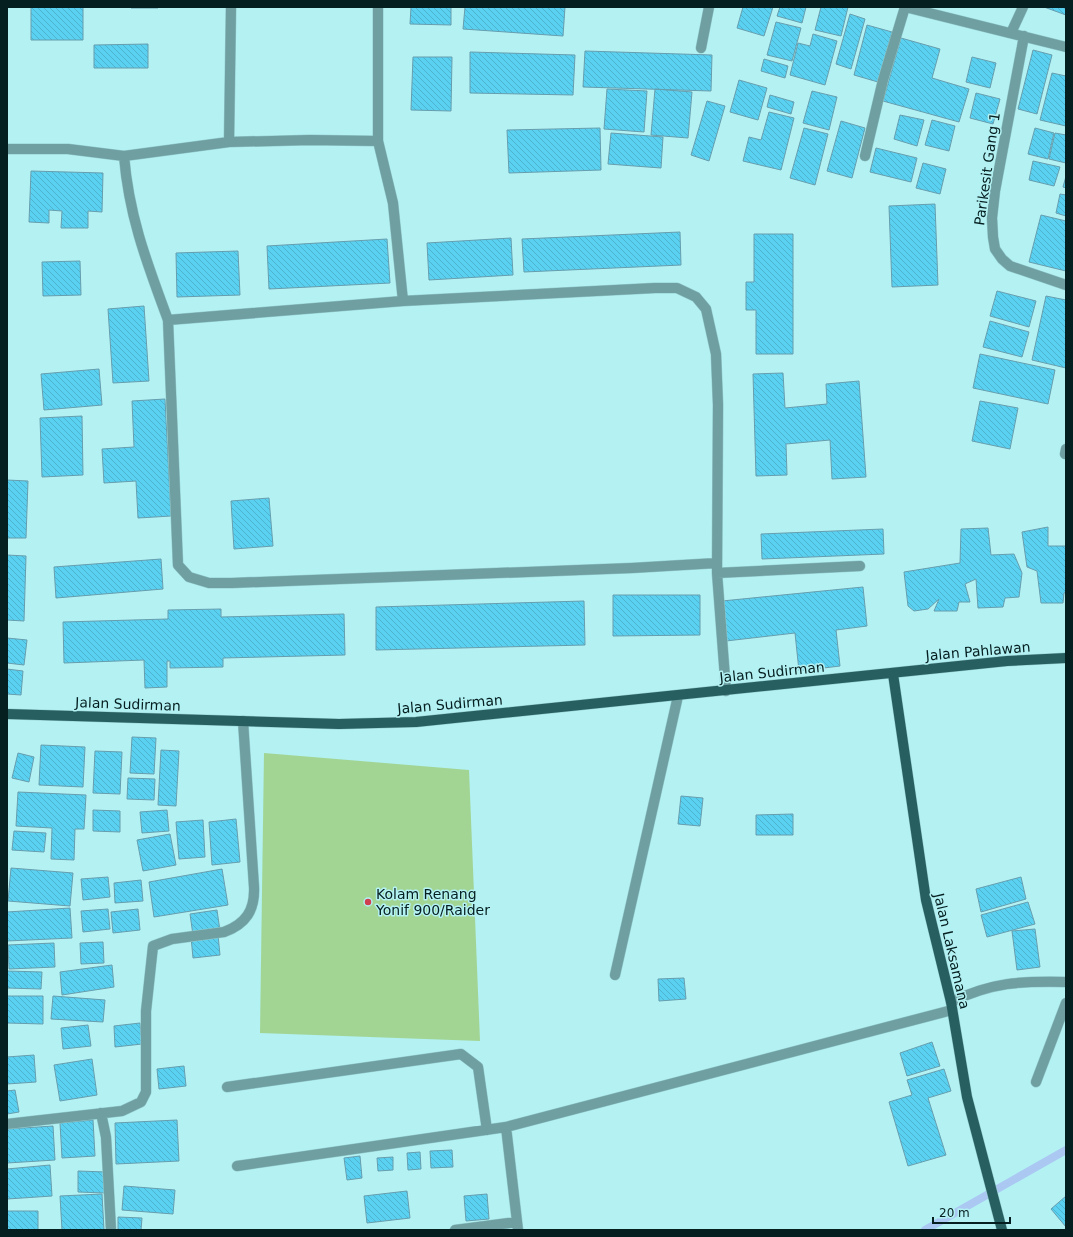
<svg xmlns="http://www.w3.org/2000/svg" width="1073" height="1237" font-family="'DejaVu Sans',sans-serif">
<style>
.pitch{fill:#a2d593}
.lines{fill:none;stroke-linecap:round;stroke-linejoin:round}
.stream{stroke:#abc8f3;stroke-width:8}
.building{fill:url(#building-back-hatch);stroke:#679eae}
.minor-casing{stroke:#94cbcd;stroke-width:11}
.major-casing{stroke:#94cbcd;stroke-width:11}
.minor{stroke:#6f9fa1;stroke-width:10}
.major{stroke:#275f61;stroke-width:10}
.poi-dot{fill:#cf3f4f;stroke:#b3f1f3;stroke-width:1.5}
.labels{text-anchor:middle;stroke-width:3;stroke-linejoin:round;paint-order:stroke}
.street-label{font-size:14px;fill:#051e1f;stroke:#b3f1f3}
.poi-label{font-size:14px;fill:#051e1f;stroke:#b3f1f3;text-anchor:start}
</style>
<defs>
<pattern id="building-back-hatch" width="6" height="6" patternUnits="userSpaceOnUse"><rect width="6" height="6" fill="#5ad1f1"/><path d="M-1 5l2 2M0 0l6 6M5-1l2 2" fill="none" stroke="#4db3ce"/></pattern>
</defs>
<rect width="100%" height="100%" fill="#b3f1f3"/>
<!-- pitch -->
<path class="pitch" d="M264 753 469 770 480 1041 260 1033Z"/>
<g class="lines">
<!-- stream -->
<path class="stream" d="M925 1230 1066 1150"/>
</g>
<!-- building -->
<path class="building" d="M31 7H83V40H31Z
M131 7H158V8H131Z
M411 7H451V25L410 24Z
M465 7H565L563 36 463 29Z
M743 7H773L764 36 737 28Z
M780 7H806L802 23 777 16Z
M821 7H848L841 36 815 30Z
M1044 7H1066V15Z
M850 14 865 19 851 69 836 64Z
M776 22 801 28 792 61 767 55Z
M867 25 892 32 878 82 854 75Z
M813 34 837 41 825 85 790 75 798 43 810 46Z
M901 38 940 49 932 78 969 89 959 122 883 101Z
M148 44V68H94V45Z
M1033 50 1052 55 1037 114 1018 109Z
M585 51 712 55 711 91 583 87Z
M470 52 575 55 573 95 470 93Z
M413 57H452L451 111 411 110Z
M972 57 996 63 990 88 966 82Z
M764 59 788 66 785 78 761 71Z
M1052 73 1066 76V126L1040 120Z
M739 80 767 88 758 120 730 112Z
M607 89 647 91 644 132 604 129Z
M655 89 692 92 688 138 651 135Z
M812 91 837 97 829 130 803 123Z
M976 93 1000 99 993 124 970 118Z
M770 95 794 102 791 114 767 107Z
M707 101 725 106 709 161 691 155Z
M769 112 794 118 781 170 743 161 749 137 761 140Z
M900 115 924 120 917 146 894 139Z
M932 120 955 126 949 151 925 145Z
M841 121 865 128 852 178 827 171Z
M600 128 601 170 509 173 507 130Z
M804 128 828 134 815 185 790 178Z
M1035 128 1054 133 1048 159 1028 154Z
M611 133 663 137 661 168 608 164Z
M1055 133 1066 135V163L1049 159Z
M876 148 917 158 911 182 870 172Z
M1033 161 1060 167 1054 186 1029 180Z
M923 163 946 169 940 194 916 188Z
M31 171 103 173 102 212 88 211V228H61L62 211 49 210V223L29 222Z
M1066 176V188L1063 187Z
M1060 194 1066 195V216L1056 213Z
M935 204 938 285 892 287 889 206Z
M1041 215 1066 221V271L1029 262Z
M680 232 681 265 524 272 522 239Z
M754 234H793V354H756V310H746V282H754Z
M511 238 513 275 429 280 427 243Z
M387 239 390 283 269 289 267 246Z
M238 251 240 295 177 297 176 253Z
M80 261 81 295 43 296 42 262Z
M997 291 1036 301 1029 327 990 316Z
M1046 296 1066 300V368L1032 360Z
M144 306 149 381 113 383 108 309Z
M990 321 1029 332 1022 357 983 347Z
M980 354 1055 370 1048 404 973 388Z
M99 369 102 405 44 410 41 374Z
M783 373 785 408 827 404 826 384 859 381 866 477 832 479 830 440 786 444 787 475 756 476 753 374Z
M165 399 171 516 138 518 136 481 104 483 102 449 134 447 132 401Z
M980 401 1018 408 1010 449 972 441Z
M82 416 83 475 42 477 40 418Z
M7 480 28 481 26 538H7Z
M269 498 273 546 234 549 231 501Z
M1048 527V546H1066V592L1064 593 1063 603H1041L1037 571 1027 567 1022 532Z
M988 528 991 555 1014 554 1022 573 1019 597 1005 598 1003 607 978 608 976 579 965 584 970 602H959L957 611H934L939 599 928 609 914 611 908 606 904 572 960 563 961 529Z
M883 529 884 554 762 559 761 534Z
M7 555 26 556 24 621 7 620Z
M161 559 163 589 56 598 54 567Z
M863 587 867 626 836 630 840 666 799 671 795 633 726 641 722 601Z
M613 595H700V635L613 636Z
M584 601 585 645 376 650V607Z
M221 609V617L344 614 345 655 223 658V667L170 668V661H167V687L145 688 144 660 64 663 63 622 168 619V610Z
M7 638 27 640 24 665 7 663Z
M7 669 23 671 21 695 7 694Z
M132 737 156 738 154 774 130 773Z
M41 745 85 747 83 787 39 785Z
M161 750 179 751 176 806 158 805Z
M95 751 122 752 120 794 93 793Z
M18 753 34 757 29 782 12 778Z
M128 778 155 779 154 800 127 799Z
M18 792 86 795 84 829H75L74 860 51 859 52 828 16 826Z
M681 796 703 798 700 826 678 824Z
M93 810 120 811V832L93 831Z
M167 810 169 831 142 833 140 812Z
M793 814V835H756V815Z
M236 819 240 862 212 865 209 822Z
M203 820 205 857 179 859 176 822Z
M14 831 46 833 44 852 12 850Z
M170 834 176 865 143 871 137 840Z
M11 868 73 873 70 906 8 901Z
M222 869 228 905 154 917 149 882Z
M108 877 110 897 83 900 81 879Z
M1021 877 1026 899 981 912 976 889Z
M141 880 143 901 115 903 114 883Z
M1028 902 1035 924 987 937 981 915Z
M70 908 72 938 7 941V912Z
M108 909 110 929 83 932 81 911Z
M138 909 140 930 113 933 111 912Z
M217 910 220 931 193 935 190 914Z
M1035 929 1040 967 1017 970 1012 931Z
M218 935 220 955 193 958 191 937Z
M103 942 104 963 81 964 80 943Z
M54 943 55 967 9 969 8 945Z
M112 965 114 987 62 995 60 972Z
M7 971 42 972 41 989 7 988Z
M684 978 686 999 659 1001 658 979Z
M7 996H43V1024L7 1023Z
M53 996 105 1000 103 1022 51 1019Z
M140 1023 142 1044 115 1047 114 1026Z
M88 1025 91 1046 63 1049 61 1028Z
M932 1042 940 1066 907 1076 900 1053Z
M34 1055 36 1082 7 1084V1057Z
M92 1059 97 1095 60 1101 54 1065Z
M184 1066 186 1086 159 1089 157 1069Z
M944 1069 951 1091 928 1098 946 1155 908 1166 889 1102 912 1095 907 1080Z
M15 1090 19 1112 7 1114V1091Z
M93 1120 95 1156 62 1158 60 1123Z
M177 1120 179 1161 116 1164 115 1123Z
M53 1126 55 1160 7 1163V1129Z
M452 1150 453 1167 431 1168 430 1151Z
M420 1152 421 1169 408 1170 407 1153Z
M360 1156 362 1178 347 1180 344 1158Z
M393 1157V1170L378 1171 377 1158Z
M50 1165 52 1196 7 1199V1169Z
M78 1171 106 1172 105 1193 78 1192Z
M124 1186 175 1190 173 1214 122 1210Z
M407 1191 410 1218 367 1223 364 1196Z
M102 1194 104 1230H62L60 1196Z
M487 1194 489 1219 466 1221 464 1196Z
M1066 1196V1227L1051 1209Z
M7 1211H38V1230H7Z
M118 1217 142 1218 141 1230H118Z"/>
<g class="lines">
<defs>
<path id="minor" d="M905 7 1066 47
M1011 33 1023 7
M1024 36 995 191 992 218 993 237 995 249 1002 259 1010 266 1066 285
M701 48 709 7
M378 141V7
M229 142 231 7
M7 149H68L124 156 229 142 310 140 378 141 393 203 403 301
M124 156C129 217 147 263 168 320
M865 156 883 80 905 7
M1065 454 1066 449
M717 563 632 568 232 583H209L189 577 178 565 168 320 403 301 655 288H677L696 297 706 309 716 354 718 405 717 573 726 691
M717 573 860 566
M615 975 678 696
M951 1002C992 982 1021 981 1066 982
M1036 1082 1066 1003
M227 1087 461 1054 478 1067 487 1130
M101 1113 106 1137 111 1230
M7 1124 122 1111 141 1102 146 1092V1011L153 946 172 939 224 932C246 924 255 910 254 887L243 721
M506 1127 518 1230
M237 1166 506 1127 952 1010
M455 1230 517 1222"/>
<path id="major" d="M893 674 926 900 951 1002 967 1097 1002 1230
M7 714 339 724 416 722 1007 661 1066 658"/>
</defs>
<!-- minor casing -->
<use href="#minor" class="minor-casing"/>
<!-- major casing -->
<use href="#major" class="major-casing"/>
<!-- minor -->
<use href="#minor" class="minor"/>
<!-- major -->
<use href="#major" class="major"/>
</g>
<!-- markers -->
<circle class="poi-dot" cx="368" cy="902" r="4"/>
<g class="labels">
<!-- street labels -->
<g class="street-label">
<text transform="translate(987 169) rotate(-82)" y="5">Parikesit Gang 1</text>
<text transform="translate(978 651) rotate(-5)" y="5">Jalan Pahlawan</text>
<text transform="translate(772 672) rotate(-6)" y="5">Jalan Sudirman</text>
<text transform="translate(128 704) rotate(2)" y="5">Jalan Sudirman</text>
<text transform="translate(450 704) rotate(-5)" y="5">Jalan Sudirman</text>
<text transform="translate(952 951) rotate(77)" y="5">Jalan Laksamana</text>
</g>
<!-- poi labels -->
<g class="poi-label">
<text x="376" y="899">Kolam Renang<tspan x="376" dy="16">Yonif 900/Raider</tspan></text>
</g>
</g>
<!-- border -->
<rect width="1073" height="1237" fill="none" stroke="#051e1f" stroke-width="16"/>
<!-- scale -->
<path d="M933 1217v6h77v-6" fill="none" stroke="#051e1f" stroke-width="2"/>
<text x="939" y="1217" font-size="12" fill="#051e1f" stroke="#b3f1f3" stroke-width="3" paint-order="stroke">20 m</text>
</svg>
